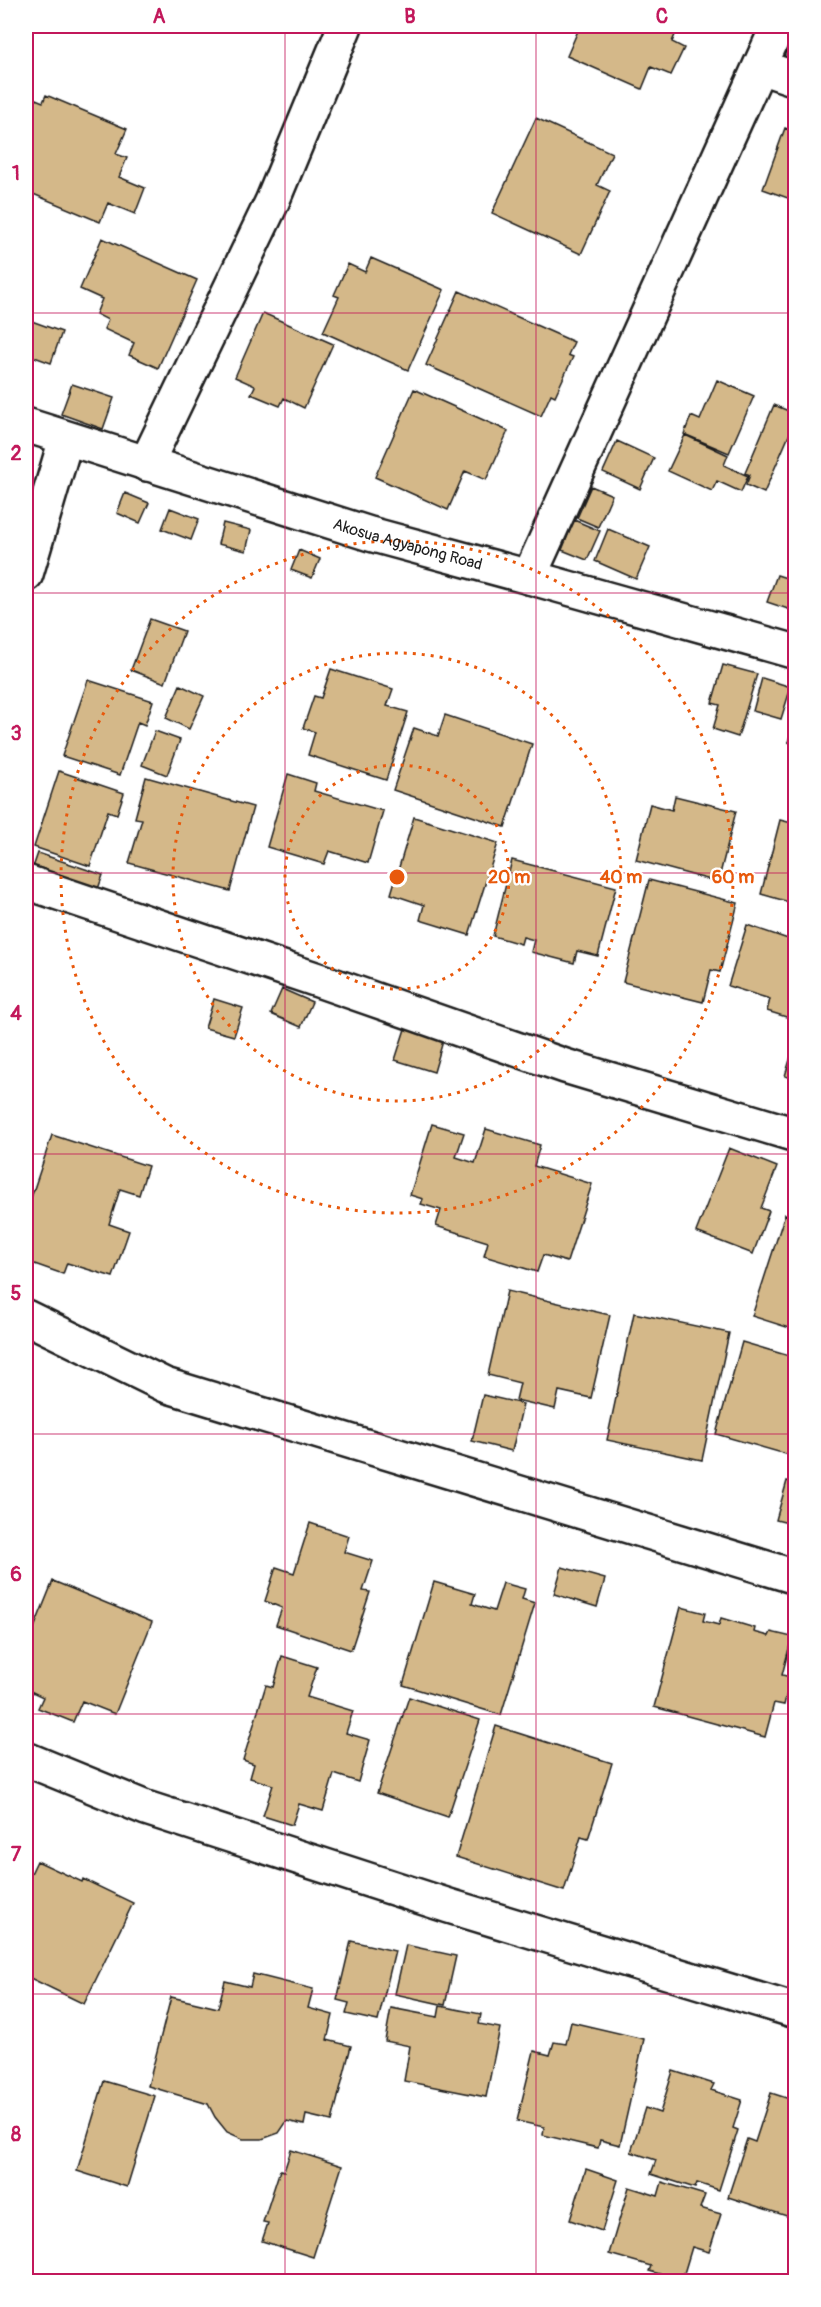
<svg xmlns="http://www.w3.org/2000/svg" width="821" height="2307" font-family="Pangolin,sans-serif">
<style>
.building{fill:#d4b889;stroke:#1c1c1c;stroke-width:1.5}
.lines{fill:none;stroke-linecap:round;stroke-linejoin:round}
.minor-casing{stroke:#1c1c1c;stroke-width:38}
.minor{stroke:#fff;stroke-width:33}
.grid{fill:none;stroke:#c2185b;stroke-width:1.5;stroke-opacity:0.55}
.ring{fill:none;stroke:#e8590c;stroke-width:3;stroke-dasharray:3 6}
.labels{text-anchor:middle;stroke-width:4.5;stroke-linejoin:round;paint-order:stroke}
.street-label{font-size:16px;fill:#1c1c1c;stroke:#fff}
.centre{fill:#e8590c;stroke:#fff;stroke-width:3}
.ring-label{font-size:18px;text-anchor:middle;font-weight:bold;fill:#e8590c;stroke:#fff;stroke-width:4.5;stroke-linejoin:round;paint-order:stroke}
.neatline{fill:none;stroke:#c2185b;stroke-width:2}
.grid-label{font-size:20px;text-anchor:middle;font-weight:bold;fill:#c2185b}
</style>
<rect width="100%" height="100%" fill="#fff"/>
<filter id="ink" filterUnits="userSpaceOnUse"><feTurbulence type="fractalNoise" baseFrequency=".0167" numOctaves="2"/><feDisplacementMap in="SourceGraphic" scale="12" xChannelSelector="R" yChannelSelector="G"/><feConvolveMatrix kernelMatrix="1 2 1 2 8 2 1 2 1" color-interpolation-filters="sRGB"/></filter>
<g filter="url(#ink)">
<!-- building -->
<path class="building" d="M580 26H679L672 42 684 48 671 75 651 67 642 89 567 56Z
M26 95 43 102 46 95 127 129 116 154 127 158 119 177 145 188 135 214 108 203 100 222 26 191Z
M536 118 612 153 597 185 610 191 581 254 492 213Z
M785 128 796 132V201L763 189Z
M102 238 197 280 158 368 129 355 134 343 104 329 108 320 96 314 102 299 80 289Z
M371 258 444 290 408 370 323 332 339 297 334 295 348 264 365 272Z
M459 291 574 342 568 355 573 357 555 396 551 394 541 416 426 365Z
M263 313 333 344 304 408 284 398 280 406 251 394 255 386 235 377Z
M26 319 62 332 51 363 26 354Z
M717 380 754 396 729 453 684 434 691 416 700 420Z
M72 384 114 398 103 429 61 414Z
M414 389 508 431 486 480 465 471 448 510 375 477Z
M774 405 796 414V419L764 493 746 485 750 475 745 473Z
M685 435 728 455 724 465 748 476 741 492 717 481 712 491 668 471Z
M617 441 654 458 640 489 603 472Z
M591 486 612 495 598 527 577 518Z
M125 493 149 503 140 523 117 513Z
M170 508 199 519 191 540 162 529Z
M574 520 600 531 587 560 562 550Z
M223 523 251 530 246 551 218 544Z
M608 529 650 547 636 579 595 561Z
M299 550 320 559 312 578 291 570Z
M777 575 796 581 794 611 767 602Z
M150 619 184 631 165 683 131 670Z
M723 665 757 674 738 737 713 729 720 705 712 703Z
M331 669 393 689 387 706 408 712 386 780 308 755 315 732 303 728 314 696 321 698Z
M762 678 791 687 781 719 753 711Z
M88 680 153 701 145 725 138 722 120 775 62 756Z
M180 685 204 696 189 729 166 718Z
M445 715 532 744 505 827 393 790 414 728 438 736Z
M796 716V745L788 742Z
M155 731 180 740 167 775 142 765Z
M59 771 124 793 117 814 108 811 90 866 34 847Z
M288 774 316 783 314 791 383 811 368 863 329 851 324 864 267 847Z
M146 777 253 807 230 891 129 863 142 819 135 818Z
M675 796 736 811 718 882 636 860 650 804 672 810Z
M414 817 498 843 469 935 420 920 424 905 391 894Z
M780 820 796 824V904L761 894Z
M38 853 103 875 94 900 29 879Z
M512 860 616 887 598 956 577 951 574 963 531 952 534 940 523 937 521 944 493 936Z
M649 880 738 903 720 972 711 970 703 1002 623 982Z
M747 925 794 941 796 937V1020L767 1011 770 999 728 986Z
M282 989 312 1002 301 1027 271 1014Z
M214 999 243 1008 234 1036 205 1028Z
M405 1029 443 1041 434 1072 395 1060Z
M796 1040V1079L785 1076Z
M432 1124 464 1133 456 1157 475 1163 486 1129 540 1145 534 1166 592 1184 567 1262 543 1255 537 1272 484 1256 488 1242 436 1226 441 1210 421 1204 423 1199 410 1195Z
M52 1135 148 1166 139 1195 120 1189 109 1224 129 1231 113 1277 67 1263 63 1274 26 1261 27 1252 26 1251V1203L29 1204Z
M729 1148 777 1167 761 1208 769 1211 753 1254 696 1232Z
M785 1214 796 1218V1330L752 1316Z
M507 1291 610 1315 591 1398 559 1391 555 1409 516 1400 520 1383 488 1375Z
M634 1313 729 1333 702 1460 607 1440Z
M742 1342 796 1358V1457L716 1434Z
M483 1395 523 1404 512 1451 472 1441Z
M787 1481 796 1483V1525L776 1520Z
M310 1523 349 1536 344 1552 373 1561 363 1591 370 1592 351 1650 276 1625 282 1608 265 1601 276 1567 294 1573Z
M562 1567 605 1579 597 1607 554 1594Z
M53 1581 152 1622 115 1714 82 1701 73 1722 38 1708 43 1697 26 1689V1648Z
M434 1582 475 1594 472 1604 494 1611 503 1583 525 1589 522 1599 535 1603 501 1715 403 1685Z
M681 1607 705 1613 703 1621 719 1625 721 1618 755 1628 754 1632 769 1636 771 1632 792 1637 782 1675 791 1677 784 1705 774 1703 765 1737 654 1707Z
M282 1656 317 1667 307 1697 353 1711 346 1733 370 1740 358 1782 334 1774 323 1811 299 1804 292 1825 263 1816 273 1785 250 1778 254 1764 243 1760 266 1685 273 1687Z
M409 1697 480 1720 448 1817 377 1793Z
M496 1726 612 1763 588 1839 581 1837 564 1891 456 1857Z
M37 1861 82 1882 83 1879 133 1903 84 2004 26 1976V1884Z
M351 1941 395 1951 378 2021 346 2014 349 2003 337 2000Z
M406 1945 456 1956 445 2005 395 1994Z
M253 1974 313 1989 308 2008 333 2015 327 2040 351 2046 332 2121 306 2115 304 2125 287 2121 279 2133 262 2139H243L227 2132 215 2117 208 2104 148 2086 171 1997 218 2008 225 1981 250 1987Z
M440 2006 481 2014 479 2024 500 2028 486 2097 404 2081 410 2046 385 2041 391 2008 438 2017Z
M571 2022 644 2039 620 2145 600 2140 598 2148 543 2135 544 2127 517 2121 534 2051 550 2055 554 2042 566 2044Z
M673 2071 714 2084 711 2090 742 2100 733 2128 738 2130 719 2190 697 2183 695 2188 651 2174 656 2160 631 2152 645 2108 660 2113Z
M104 2081 155 2096 127 2187 77 2171Z
M771 2093 796 2101V2219L728 2197 747 2139 755 2142Z
M291 2150 342 2166 313 2257 262 2241 268 2223 263 2222 280 2170 284 2171Z
M586 2169 618 2180 602 2231 570 2220Z
M662 2182 705 2195 700 2208 721 2214 709 2252 692 2247 682 2280 649 2271 651 2266 609 2254 629 2187 658 2196Z"/>
<g class="lines">
<defs>
<g id="minor">
<path d="M760 67 796 79"/>
<path id="s1" d="M26 425 370 534 529 577 796 652"/>
<path d="M146 464 272 202 345 26"/>
<path d="M26 574 66 439"/>
<path d="M529 577 778 26"/>
<path d="M26 882 321 981 565 1066 796 1135"/>
<path d="M26 1317 165 1385 796 1577"/>
<path d="M26 1759 146 1808 449 1906 796 2011"/>
</g>
</defs>
<!-- minor casing -->
<use href="#minor" class="minor-casing"/>
<!-- minor -->
<use href="#minor" class="minor"/>
</g>
</g>
<!-- grid -->
<path class="grid" d="M285 26V2282M536 26V2282M26 313H796M26 593H796M26 873H796M26 1154H796M26 1434H796M26 1714H796M26 1994H796"/>
<!-- distance rings -->
<g class="ring">
<circle cx="397" cy="877" r="112"/>
<circle cx="397" cy="877" r="224"/>
<circle cx="397" cy="877" r="336"/>
</g>
<g class="labels">
<!-- street labels -->
<g class="street-label">
<text dy="6" stroke="none"><textPath href="#s1" startOffset="400">Akosua Agyapong Road</textPath></text>
</g>
</g>
<circle cx="397" cy="877" r="9" class="centre"/>
<g class="ring-label">
<text x="509" y="883">20 m</text>
<text x="621" y="883">40 m</text>
<text x="733" y="883">60 m</text>
</g>
<!-- margin -->
<rect width="821" height="2307" fill="none" stroke="#fff" stroke-width="66"/>
<rect x="33" y="33" width="755" height="2241" class="neatline"/>
<g class="grid-label">
<text x="159" y="23">A</text>
<text x="410" y="23">B</text>
<text x="662" y="23">C</text>
<text x="16" y="180">1</text>
<text x="16" y="460">2</text>
<text x="16" y="740">3</text>
<text x="16" y="1020">4</text>
<text x="16" y="1300">5</text>
<text x="16" y="1581">6</text>
<text x="16" y="1861">7</text>
<text x="16" y="2141">8</text>
</g>
</svg>
